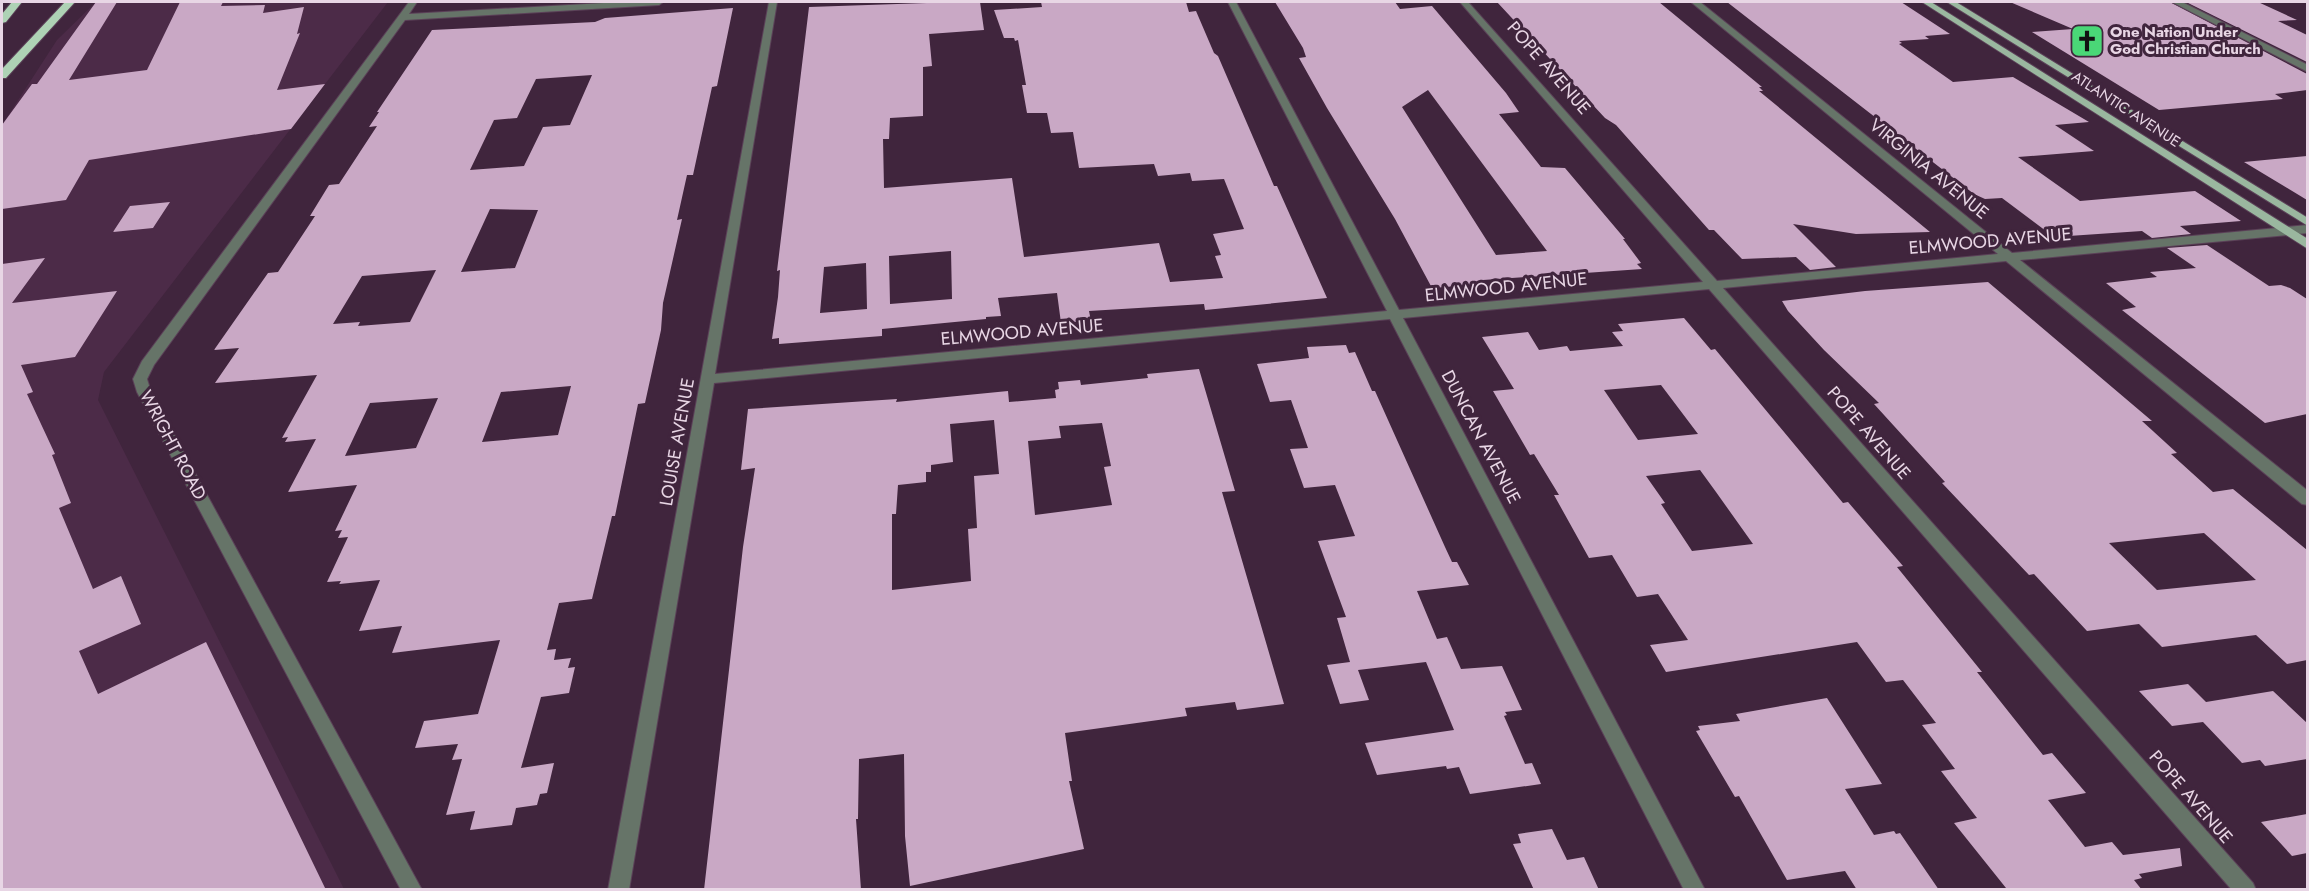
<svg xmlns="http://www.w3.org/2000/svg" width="2309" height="891" font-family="Jost,sans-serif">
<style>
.built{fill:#4c2b48}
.building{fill:#c9a8c5;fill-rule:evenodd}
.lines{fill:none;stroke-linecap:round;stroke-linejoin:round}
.minor-casing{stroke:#5b4158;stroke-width:2}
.major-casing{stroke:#5b4158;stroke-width:2}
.highway-casing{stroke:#5b4158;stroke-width:2}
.minor{fill:#667468;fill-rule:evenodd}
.major{fill:#9ab79f;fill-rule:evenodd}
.highway{fill:#aed2b5;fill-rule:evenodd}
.labels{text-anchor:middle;stroke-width:6;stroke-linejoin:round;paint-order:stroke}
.far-poi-label{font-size:15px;font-weight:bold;fill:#e8d6e5;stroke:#40253d;text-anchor:start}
.far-street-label{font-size:15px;fill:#e8d6e5;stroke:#40253d}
.street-label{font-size:18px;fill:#e8d6e5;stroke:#40253d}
</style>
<rect width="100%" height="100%" fill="#40253d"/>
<!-- built -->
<path class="built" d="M96 2H388L104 372 98 400 344 889 2 890V125L57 40Z"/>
<!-- building -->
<path class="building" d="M96 2H117L69 80 147 70 180 2H223L221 6 265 5 263 13 304 7 297 34 300 33 277 90 325 84 291 129 89 160 66 200 2 209V125L32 84H37Z
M956 2H980L984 30 929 34 932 66 923 67V116L890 118 889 139H883L884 188 1012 178 1024 257 1159 243 1170 282 1223 278 1215 256 1221 255 1213 234 1244 229 1224 179 1192 181 1190 173 1158 176 1154 164 1079 168 1073 132 1051 133 1047 113H1027L1022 85H1026L1018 40 1015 41 1014 38H1004L994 10 1042 7 1041 2H1186L1189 12 1196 11 1214 53 1218 56 1274 186H1277L1327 298 1205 310 1204 304 1089 311 1091 321 1061 323 1057 293 998 298 1001 316 986 317V319L882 329V336L779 344V338L772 339 778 297 780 270 777 271 809 7ZM951 251 952 299 890 304 889 256ZM866 263 867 309 820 313 824 267Z
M1275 2H1395L1400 9 1432 6 1506 93 1519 112 1499 114 1541 167 1565 168 1625 239H1623L1641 263 1637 264 1642 269 1483 280 1485 284 1432 288 1395 219 1327 108 1299 58 1306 57 1303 48ZM1428 90 1547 251 1496 255 1402 107Z
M1497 2H1659L1762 87H1759L1763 91H1759L1930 232 1856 234 1793 224 1836 267 1810 270 1796 257 1742 259 1714 230H1709L1616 125 1605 118Z
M1727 2H1901L1950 34 1925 36 1929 39 1899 41 1902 43 1899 44 1953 82 2013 77 2089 122 2055 125 2094 151 2018 157 2080 201 2195 191 2241 221 2180 226 2191 234 2152 238 2142 231 2054 237 2002 198 1985 199 1974 194Z
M2010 2H2170L2307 74V90L2275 94 2283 99 2159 110 2032 32 2073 29Z
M2186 2H2258L2297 20 2278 21 2307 35V62Z
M733 8 717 86 712 87 693 175H687L677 220 682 219 663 303 661 330 645 403 638 404 615 516H612L592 599 559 603 547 650 556 649 554 660 571 658 568 668 575 667 569 693 541 697 521 768 554 763 547 793 540 794 537 805 516 808 512 825 470 830 475 811 446 815 462 759 452 760 458 744 415 748 424 721 478 714 500 640 392 653 402 626 359 631 380 580 339 584 341 581 327 582 348 537 338 538 342 530 335 531 357 485 288 492 316 439 285 442 288 437 282 438 317 375 215 383 239 348 214 350 268 273 278 272 315 216H310L329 185 339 184 377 126 369 127 379 112H377L432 30 595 22 605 18ZM592 75 570 125 543 127 524 166 470 170 494 120 517 118 536 79ZM490 209 538 210 515 268 461 272ZM436 270 410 322 358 326 360 322 333 324 362 276ZM571 386 558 435 482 442 501 392ZM438 398 416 448 345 456 370 403Z
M2307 156V200L2244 162Z
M170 202 153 228 113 232 130 206Z
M2207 245 2269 286 2281 285 2290 288 2307 299V414L2265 423 2122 310 2136 307 2106 283 2157 277 2150 272 2196 268 2167 248Z
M45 258 12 303 117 291 75 357 21 365 33 392 27 394 55 454 52 455 71 503 59 508 93 589 121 576 141 624 79 651 98 694 206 642 326 890H2V264Z
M1988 282 2152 421H2142L2177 453 2171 454 2213 492 2233 489 2307 550V660L2287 664 2256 635 2162 647 2139 624 2087 631 2034 574 2029 575 1942 483 1945 482 1874 404 1879 403 1824 350 1788 311 1782 301 1865 291ZM2204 533 2256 580 2157 590 2109 543Z
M1684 318 1711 350 1715 349 1843 503 1848 502 1903 566 1897 567 1982 672H1977L2043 755 2052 753 2086 793 2048 800 2085 847 2112 842 2123 855 2180 848 2182 866 2139 874 2142 878 2134 880 2142 890 2006 888 1954 823 1977 818 1941 771 1955 769 1922 725 1936 723 1903 680 1886 682 1857 642 1666 672 1650 645 1688 640 1658 594 1637 597 1612 555 1589 558 1554 495H1559L1534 454 1530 455 1493 391 1514 389 1482 337 1528 332 1539 350 1567 346 1570 351 1623 346 1612 332 1623 331 1618 324ZM1661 385 1698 434 1638 440 1604 390ZM1700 470 1716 492 1753 544 1692 551 1661 504 1665 503 1646 476Z
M1346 345 1349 353 1355 352 1372 391H1375L1445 547 1452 562H1457L1469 585 1417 591 1437 639 1447 637 1461 669 1502 666 1522 710 1505 712 1507 715 1504 716 1525 764 1532 763 1541 784 1470 794 1459 767 1447 769 1446 766 1377 775 1365 743 1454 730 1426 662 1358 670 1369 700 1340 704 1327 665 1350 662 1337 618 1346 617 1318 541 1355 536 1335 485 1304 488 1290 449 1308 448 1291 400 1270 402 1257 364 1309 358 1307 347Z
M1199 369 1235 491 1222 492 1284 704 1237 710 1235 702 1185 708 1187 716 1065 733 1072 781H1069L1084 849 910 886 905 836 904 754 859 759 858 819H856L861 890H704L743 547 755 468 741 470 748 409 897 399 896 402 1008 391 1009 402 1056 398 1055 390 1059 389 1058 382 1080 380 1081 385 1148 378 1147 374ZM994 420 999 474 974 476 977 528 968 529 971 581 892 590V514H896L898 485 926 482V472H931V465L953 462 950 424ZM1102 423 1111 466 1104 467 1112 505 1035 515 1028 441 1061 438 1059 426Z
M2188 684 2206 702 2273 691 2307 723V759L2265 766 2260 760 2242 763 2203 722 2172 726 2139 691Z
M1827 698 1882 784 1845 789 1874 835 1894 831 1896 834 1900 833 1939 890H1857L1845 871 1787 880 1739 796 1735 797 1696 731 1700 730 1698 726 1740 721 1736 714Z
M2307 814V853L2292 856 2261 822Z
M1552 829 1567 860 1584 857 1599 890H1534L1513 844 1521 843 1518 834Z"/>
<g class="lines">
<defs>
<path id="minor" d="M409 2H417L409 14 621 2H663L659 5 405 20 154 365 147 379 151 392 422 890H401L137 392 133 379 142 361Z
M769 2H777L715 374 1387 311 1228 2H1236L1399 310 1703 282 1460 2H1468L1717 281 1998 254 1691 2H1700L2012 253 2308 225V233L2020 260 2308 491V505L2302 504 2006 261 1723 288 2253 883 2256 890H2232L1709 289 1403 318 1705 890H1684L1390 319 714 383 629 890H608Z
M2172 2H2182L2308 65V72Z"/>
<path id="major" d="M1922 2H1931L2308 239V249Z
M1947 2H1956L2308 218V226Z"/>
<path id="highway" d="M12 2H22L6 22 2 23V14Z
M65 2H75L6 78H2V69Z"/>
</defs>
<!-- minor casing -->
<use href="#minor" class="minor-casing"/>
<!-- major casing -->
<use href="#major" class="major-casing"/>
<!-- highway casing -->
<use href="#highway" class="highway-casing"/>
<!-- minor -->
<use href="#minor" class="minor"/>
<!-- major -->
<use href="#major" class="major"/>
<!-- highway -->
<use href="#highway" class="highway"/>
</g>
<!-- icons -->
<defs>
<symbol id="church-square" viewBox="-11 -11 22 22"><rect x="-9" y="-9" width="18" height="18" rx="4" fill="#4ad777" stroke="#40253d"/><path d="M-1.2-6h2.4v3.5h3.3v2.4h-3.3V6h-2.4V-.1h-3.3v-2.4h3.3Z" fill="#111"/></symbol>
</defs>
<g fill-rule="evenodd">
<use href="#church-square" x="2068" y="22" width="38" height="38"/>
</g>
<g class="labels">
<!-- far-poi labels -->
<g class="far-poi-label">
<text x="2110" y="37">One Nation Under<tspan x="2110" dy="17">God Christian Church</tspan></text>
</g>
<!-- far-street labels -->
<g class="far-street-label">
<text transform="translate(2126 109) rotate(33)" y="5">ATLANTIC AVENUE</text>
</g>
<!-- street labels -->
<g class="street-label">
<text transform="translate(1549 68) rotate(49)" y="6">POPE AVENUE</text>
<text transform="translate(1929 169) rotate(39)" y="6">VIRGINIA AVENUE</text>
<text transform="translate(1990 241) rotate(-5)" y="6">ELMWOOD AVENUE</text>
<text transform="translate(1506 287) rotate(-6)" y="6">ELMWOOD AVENUE</text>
<text transform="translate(1022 332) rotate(-5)" y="6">ELMWOOD AVENUE</text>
<text transform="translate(1869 433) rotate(49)" y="6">POPE AVENUE</text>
<text transform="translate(1481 437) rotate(62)" y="6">DUNCAN AVENUE</text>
<text transform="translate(677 442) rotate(-80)" y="6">LOUISE AVENUE</text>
<text transform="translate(173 445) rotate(62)" y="6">WRIGHT ROAD</text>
<text transform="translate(2191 797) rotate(49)" y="6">POPE AVENUE</text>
</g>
</g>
<!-- border -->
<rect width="2309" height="891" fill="none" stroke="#e8d6e5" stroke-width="6"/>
</svg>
